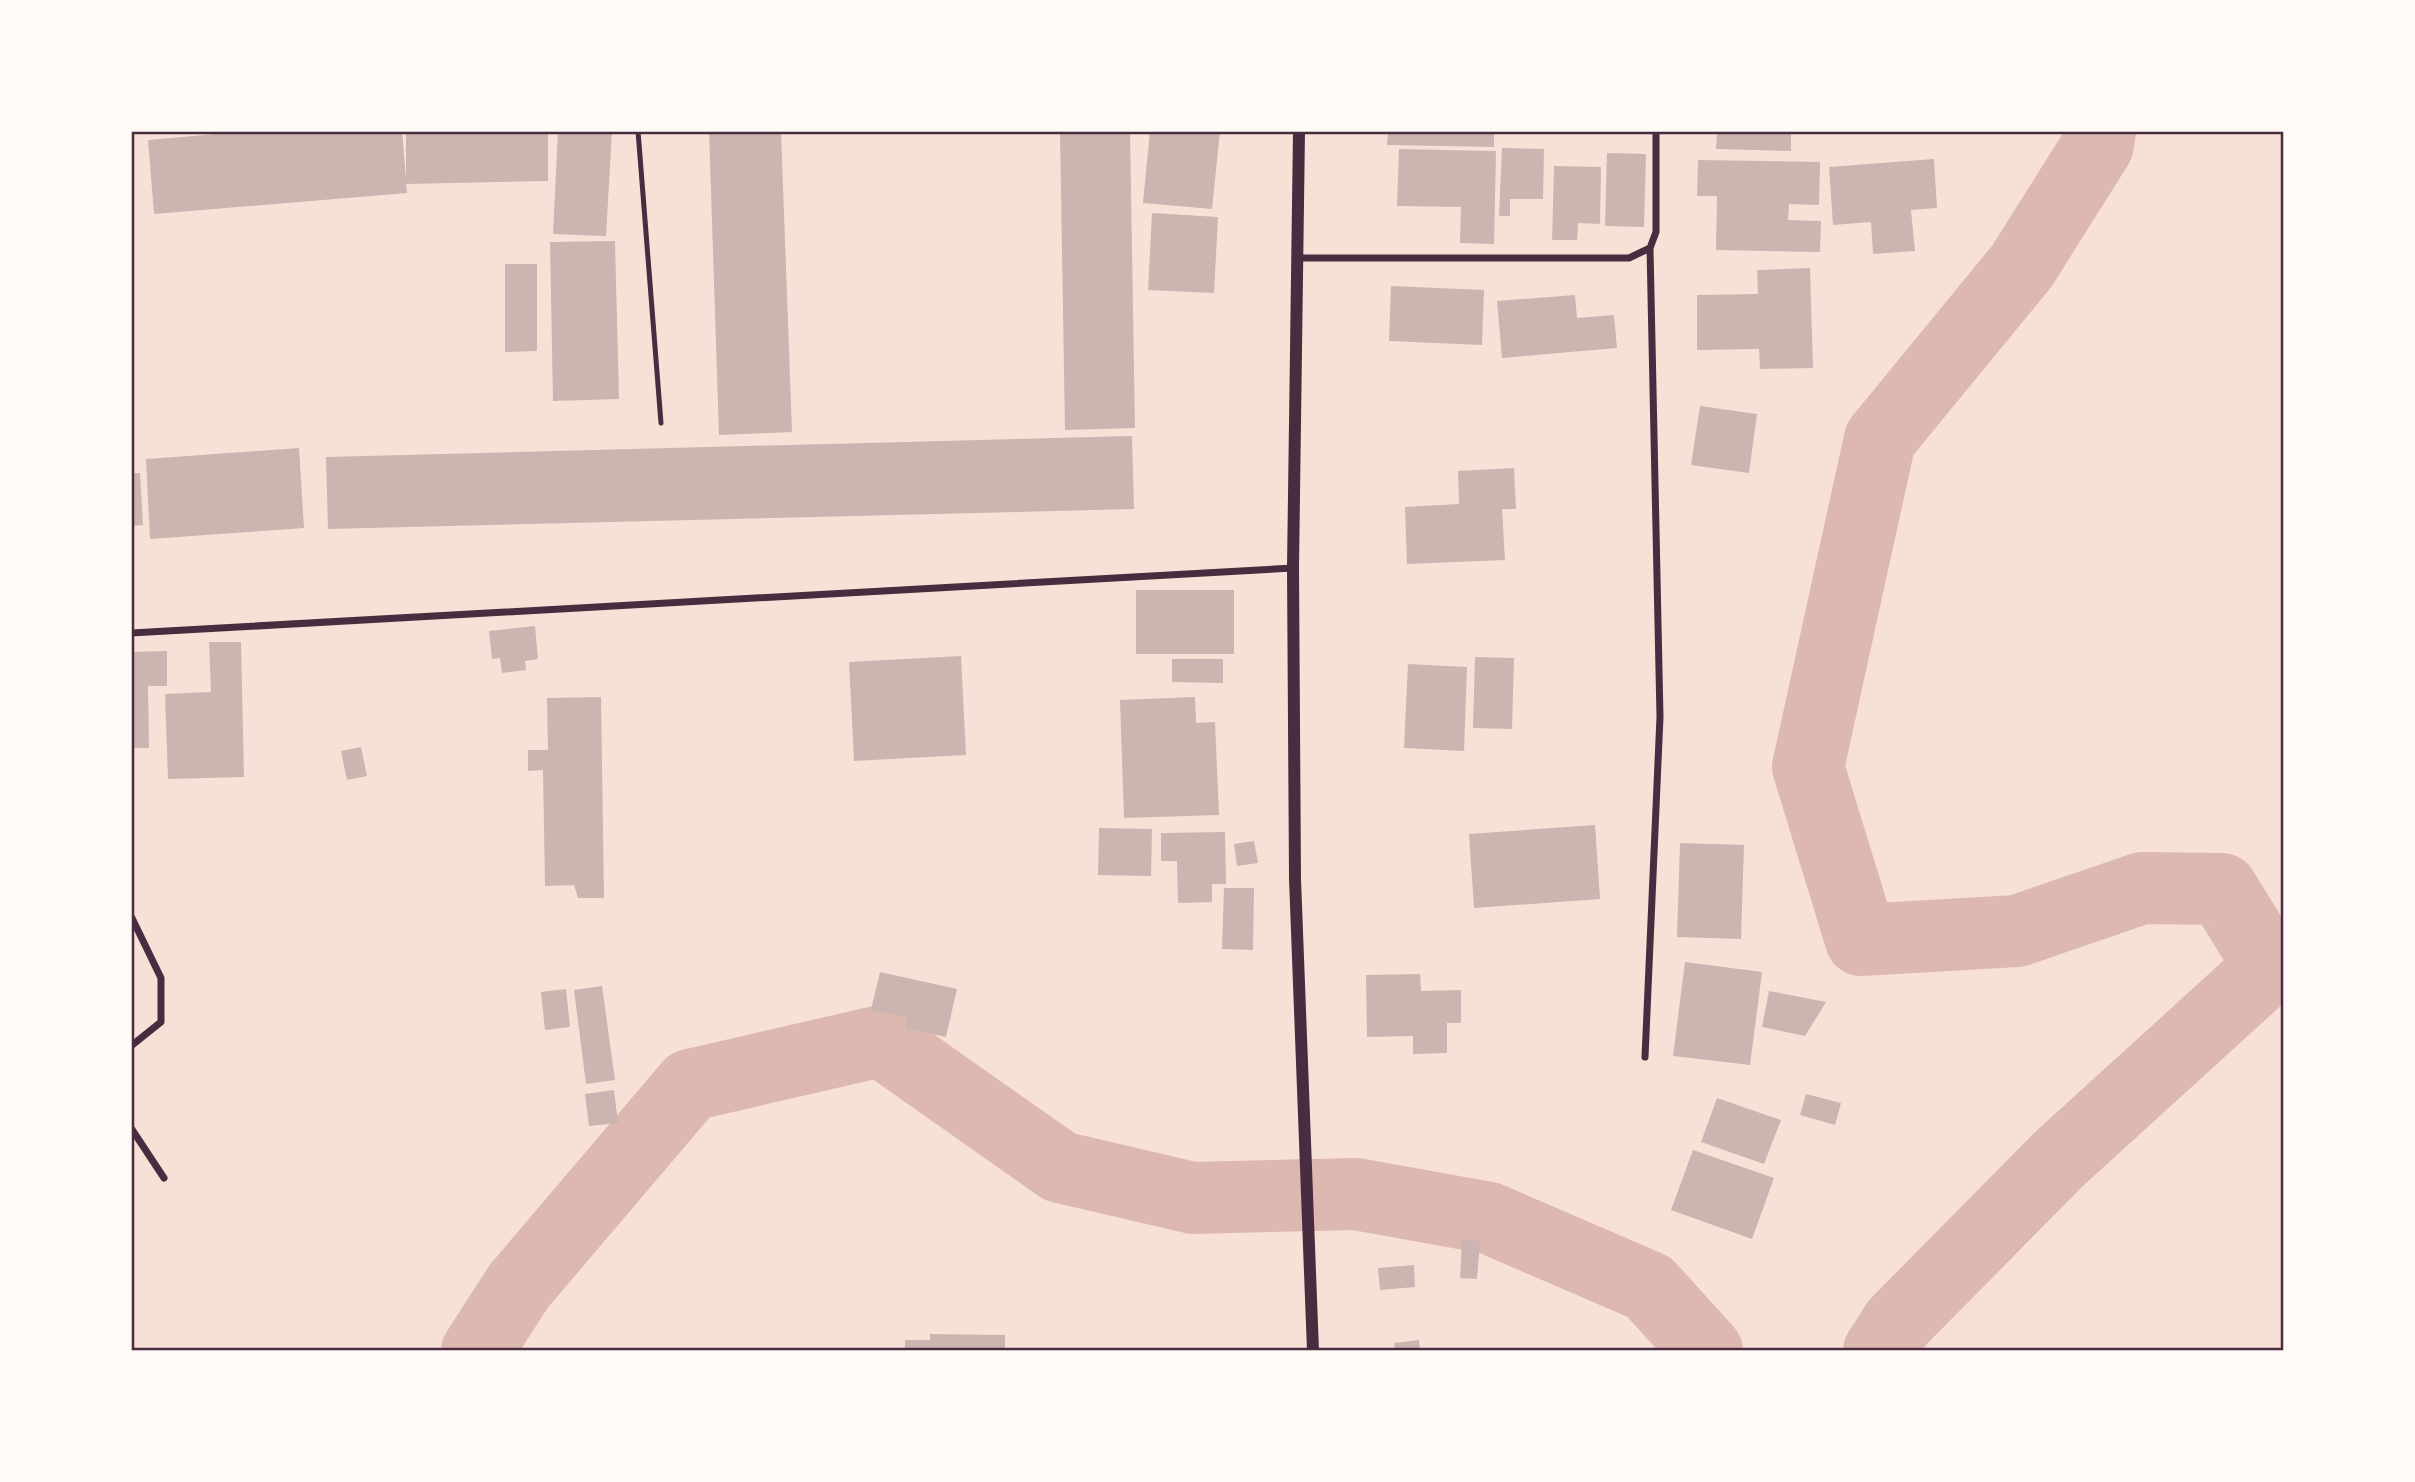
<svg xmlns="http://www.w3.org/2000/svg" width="2415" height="1482" font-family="Helvetica,sans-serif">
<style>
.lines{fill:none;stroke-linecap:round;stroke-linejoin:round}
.river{stroke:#dcb8b0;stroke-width:72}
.building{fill:#ccb4b1}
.service{stroke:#4a2c40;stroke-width:5}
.minor{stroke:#4a2c40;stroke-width:7}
.tertiary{stroke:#4a2c40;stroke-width:12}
.neatline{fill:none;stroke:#4a2c40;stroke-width:2.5}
</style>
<rect width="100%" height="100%" fill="#f7e1d7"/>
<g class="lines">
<!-- river -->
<path class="river" d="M477 1351 519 1286 690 1085 881 1041 1060 1167 1193 1198 1356 1194 1489 1218 1649 1287 1707 1351
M1879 1351 1897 1323 2059 1159 2270 967 2222 889 2142 888 2017 931 1861 940 1808 767 1880 439 2022 266 2098 145 2100 131"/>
</g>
<!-- building -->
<path class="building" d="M250 131H402L406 179V131H548V181L406 184 407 193 154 214 148 140Z
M558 131H612L606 236 553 234Z
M709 131H781L792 432 719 435Z
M1060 131H1130L1135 428 1065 430Z
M1150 131H1220L1212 209 1143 203Z
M1388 131H1494V147L1387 145Z
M1717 131H1791V151L1716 149Z
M1502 148 1544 149 1543 199H1510V216H1499Z
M1399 149 1496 151 1494 244 1460 243 1461 207 1397 206Z
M1607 153 1646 154 1644 227 1605 226Z
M1934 159 1937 208 1911 210 1915 251 1873 254 1871 222 1833 225 1829 167Z
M1698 160 1820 162 1819 205 1789 204 1788 220 1821 221 1820 252 1716 250 1717 196H1697Z
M1554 166 1601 167 1600 224 1578 223 1577 240H1552Z
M1152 213 1218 217 1214 293 1148 290Z
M615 241 619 399 553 401 550 242Z
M505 264H537V351L505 352Z
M1810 268 1813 368 1760 369 1759 349 1697 350V295L1758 294 1757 270Z
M1391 286 1484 290 1482 345 1389 341Z
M1575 295 1577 318 1614 315 1617 348 1502 358 1497 301Z
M1700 406 1757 414 1749 473 1691 465Z
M1132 436 1134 509 328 529 326 457Z
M299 448 304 528 150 539 146 459Z
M1514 468 1516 509H1502L1505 560 1407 564 1405 507 1459 504 1458 471Z
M131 473H140L143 525 131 526Z
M1136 590H1234V654H1136Z
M535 626 538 659 525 661 526 670 502 673 500 658 492 659 489 631Z
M209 642H241L244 777 168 779 165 694 211 692Z
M167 651V686H148L149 748H131V652Z
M961 656 966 755 854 761 849 662Z
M1475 657 1514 658 1512 729 1473 728Z
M1172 659H1223V683L1172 682Z
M1408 664 1467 667 1464 751 1404 748Z
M601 697 604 898H578L574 885 545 886 543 770 528 771V750H548L547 698Z
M1195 697 1196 723 1215 722 1219 815 1124 818 1120 700Z
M361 747 367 776 347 780 341 751Z
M1595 825 1600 899 1474 908 1469 834Z
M1099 828 1152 829 1151 876 1098 875Z
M1225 832 1226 884H1212V902L1178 903 1177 861H1161V833Z
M1254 841 1258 863 1237 866 1234 844Z
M1680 843 1744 845 1741 939 1677 937Z
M1224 888H1254L1253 950 1222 949Z
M1685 962 1762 972 1750 1065 1673 1056Z
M880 972 957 989 946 1037 905 1028 908 1018 871 1010Z
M1420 974 1421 991 1461 990V1023H1447V1053L1413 1054V1036L1367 1037 1366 975Z
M602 986 615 1080 586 1084 574 990Z
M566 989 570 1027 545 1030 541 992Z
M1769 991 1826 1002 1805 1036 1762 1027Z
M614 1090 618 1123 589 1126 585 1094Z
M1806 1094 1841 1103 1835 1125 1800 1115Z
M1717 1098 1781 1120 1764 1164 1701 1142Z
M1693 1150 1774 1178 1752 1239 1671 1210Z
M1462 1240 1480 1241 1477 1279 1460 1278Z
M1414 1265 1415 1287 1380 1290 1378 1268Z
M930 1334 1005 1335V1351H905V1340H930Z
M1419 1340 1420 1351H1395L1394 1343Z"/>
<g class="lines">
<!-- service -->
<path class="service" d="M638 131 661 423"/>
<!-- minor -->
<path class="minor" d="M1297 258H1629L1650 248 1656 232V131
M131 633 1293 568
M131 916 161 978V1022L131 1046
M1645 1057 1660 717 1650 248
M131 1128 164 1178"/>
<!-- tertiary -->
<path class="tertiary" d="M1299 131 1293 568 1295 879 1313 1351"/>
</g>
<!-- border -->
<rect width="2415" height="1482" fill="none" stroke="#fffaf5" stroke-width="266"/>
<rect x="133" y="133" width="2149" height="1216" class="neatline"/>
</svg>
